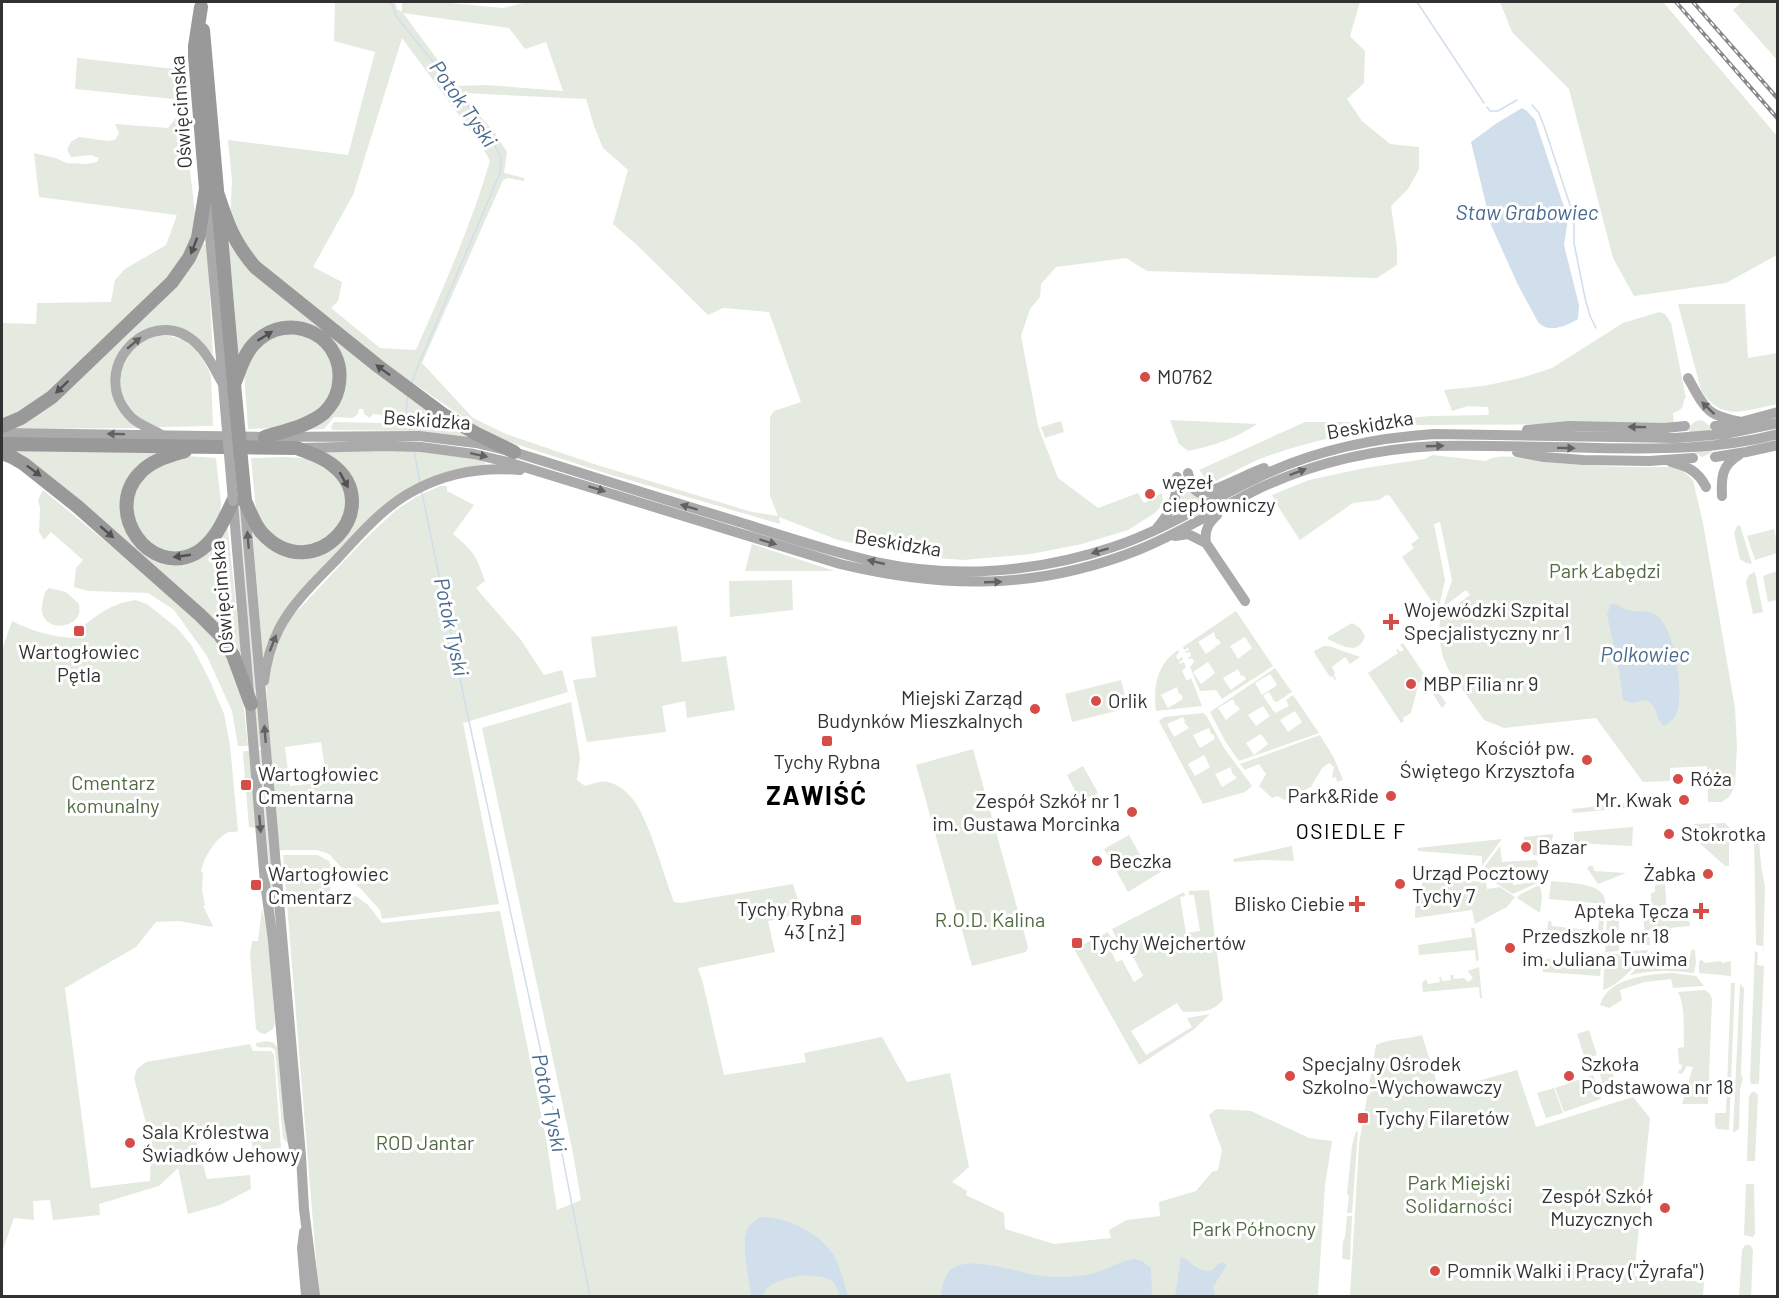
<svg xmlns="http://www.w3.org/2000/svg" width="1779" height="1298" font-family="Barlow,sans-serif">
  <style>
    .green { fill: #e4eadf; fill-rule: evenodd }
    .water { fill: #d1deeb }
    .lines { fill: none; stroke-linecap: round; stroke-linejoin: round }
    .stream { stroke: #d1deeb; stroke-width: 1.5 }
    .primary { stroke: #aaa; stroke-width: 10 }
    .highway { stroke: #999; stroke-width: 14 }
    .rail-casing { stroke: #878787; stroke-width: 4 }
    .rail { stroke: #fff; stroke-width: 1.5; stroke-dasharray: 4.5; stroke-linecap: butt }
    .primary-bridge { stroke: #aaa; stroke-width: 10 }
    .highway-bridge { stroke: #999; stroke-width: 14 }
    .oneway { fill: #515151 }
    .oneway2 { fill: #626262 }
    .poi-dot { fill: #d64d48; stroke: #fff; stroke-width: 2 }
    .labels { text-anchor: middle; stroke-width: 6; stroke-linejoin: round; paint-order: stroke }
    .street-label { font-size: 20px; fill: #323232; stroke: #fff }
    .poi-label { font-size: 20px; fill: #323232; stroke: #fff; text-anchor: start }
    .park-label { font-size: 20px; fill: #516b43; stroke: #fff }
    .water-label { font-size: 21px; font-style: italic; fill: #476a8e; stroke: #fff }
    .neighbourhood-label { font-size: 21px; letter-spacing: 1.5px; fill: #000; stroke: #fff }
    .district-label { font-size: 26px; font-weight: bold; letter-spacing: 1.5px; fill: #000; stroke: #fff }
  </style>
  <rect width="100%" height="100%" fill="#fff"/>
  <path class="green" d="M335,2H395L397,9L402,12V2H439L503,8L527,2H1360L1350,36L1365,51L1364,83L1347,99L1362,121L1390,144L1419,147V169L1408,189L1391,206L1397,248V265L1377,278L1147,271L1126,258L1056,267L1041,284L1040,297L1030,309L1021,336L1038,426L1058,478L1098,508L1138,493L1144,503L1162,493L1163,504L1155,513L1128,530L1082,544L1031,554L963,560L914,556L838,540L779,517L780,524L605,473L503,440L485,432L385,364L257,265L230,221L232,181L228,140L348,155L375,52L334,41ZM403,13L509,28L525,49L546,42L563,91L486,85L457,86ZM402,38L483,148L490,161C471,226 443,288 416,350L380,348L331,308L338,301L342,282L313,267L353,195ZM465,93L586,99L594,126L603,148L628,170L613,224L637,245L708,315L723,308L769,312L801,402L774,411L770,417V496L778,516L752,512L597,465L506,434L473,418L422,363L503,180L508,178L524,181V178L504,173L507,152L495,133L465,99Z
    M1500,2H1663L1777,136V255L1726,283L1634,296L1613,258L1569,89L1512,32Z
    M1742,2H1777V60L1733,10Z
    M77,58L175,69L183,100L75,89Z
    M175,119H184L196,222C190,245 183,260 169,279L70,373L34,404L2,421V323L36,324L37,303L111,302L115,280L125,269L166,245L177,215L39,197L34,153L55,158L67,163L86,164L97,162L99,158L91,155L71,157L67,149L71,142L79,137L108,141L115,140L119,133L115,124L168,128Z
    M223,219L231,238L426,405L429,417L442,427H456L475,439L414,431L332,430L331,426L334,422L382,423V415L373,414L370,418L364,414L363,409H359L358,414L353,418L334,417L324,429L302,430L333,409L340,355L293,324L243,353L238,354L233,289Z
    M199,244H207L213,354L202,344L148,331L133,336L120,352L111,370L110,387L120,410L139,428L11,429L36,415Z
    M1678,304H1745L1748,358L1777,353V404C1746,410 1721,423 1701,390Z
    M1659,312L1665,314L1671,323L1686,398L1684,399C1684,408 1681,410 1673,413L1674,424L1405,425C1356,432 1306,441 1260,459C1243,466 1226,476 1210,484L1199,470L1305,422H1363L1430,416L1489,415L1488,407L1468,406L1452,411L1444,390L1483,386L1521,378L1552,368L1623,323Z
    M297,331L314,337L336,367L333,395L310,418L275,428L248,429L244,372L249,355L276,333Z
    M160,334L179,336L195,346L211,375L213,426L157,427L143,421L129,409L120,393L119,371L134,345Z
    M1170,420L1257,424C1236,438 1213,446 1188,451L1179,444Z
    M1702,420L1710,426L1714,446L1711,453L1702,457L1693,452C1688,440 1684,421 1702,420Z
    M1061,421L1064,432L1045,438L1041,427Z
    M6,447L162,453L130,479L129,533L181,561L227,522L241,652L238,653Z
    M392,450L453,454L485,461L486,466L402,493L292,604L263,658L252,525L262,538L318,553L355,501L318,452Z
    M1432,455L1486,461C1498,453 1519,458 1532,460C1578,467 1626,467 1673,467L1683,471L1693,480L1703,523L1735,708L1737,746L1735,785L1730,796L1722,802H1708L1707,766L1670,768V781L1643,782L1596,718L1504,728L1484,720L1448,669L1442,654L1439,634L1440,617L1470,595L1466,590L1443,607L1452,580L1440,522L1434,524L1445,580L1439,607L1436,608L1402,557L1414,548L1411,544L1419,538L1390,496L1386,495L1379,500L1353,503L1300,540L1279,508L1272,495L1309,480L1365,468L1425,459Z
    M185,456L216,458L221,504L220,516L204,542L180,555L152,547L130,521L132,490L144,472Z
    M285,457L314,459L337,473L349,506L334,538L307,550L277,542L257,521L251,458Z
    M1186,478L1211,496L1171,518L1179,480Z
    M440,486H447V491L474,505L453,534C474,552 476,555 485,581L476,588L521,640L544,675L562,670L568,692L463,723L499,904L382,919L380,910L329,854L317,850H278L266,682L270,662L287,622L362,542L396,510L418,496ZM321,742L327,782L290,786L285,747Z
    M43,490L183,605L225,648L242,691L248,746H238L232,711L207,656L174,610L148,593L88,591L74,587L76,568L83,560L51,532L44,540L39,532L40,508L38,500Z
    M237,501H240L262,746L258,747Z
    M1740,525L1752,564L1746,563L1740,559L1734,533L1737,526Z
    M1774,529L1777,544V553L1755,560L1747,536Z
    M752,544L834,571H745Z
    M1777,571V600L1768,602L1763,576Z
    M1755,572L1763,612L1753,614L1746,582L1749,575Z
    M792,580L793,610L730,617L729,581Z
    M49,588L66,592L79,604C79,606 80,612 79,614C74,629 44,631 42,611C41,605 44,598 45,592Z
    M135,600L147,604L177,628L192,646L210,681L224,714L230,745L238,831C237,832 230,832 229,832C215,838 204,858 201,871L203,873L202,890L205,905L203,906L213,926L212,927L179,921L156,922L136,947L65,988L91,1188L150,1181L152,1122L146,1123L134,1078L137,1069L146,1062L250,1044L253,1051H271L274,1055L281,1148L253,1150L251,1137L196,1141L207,1179L250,1175L251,1189L220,1205L188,1214L178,1168L159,1186L99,1204L100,1215L53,1220L50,1200L33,1201L34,1220L14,1218L2,1252V650L12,621C31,631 50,636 72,638C89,619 109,604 135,600Z
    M1236,611L1273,666L1222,699L1216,690L1200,691L1190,667L1194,662L1192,658L1188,659V658L1191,656L1190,652L1186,653L1185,652L1189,650L1188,648L1184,650L1183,647ZM1214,632L1216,639H1218L1221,643L1206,654L1198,642ZM1245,637L1252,648L1238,659L1230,646ZM1208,662L1215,673L1201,684L1193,672ZM1238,669L1241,676L1243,675L1246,679L1231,690L1223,678Z
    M1352,623L1360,628L1365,636C1359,656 1341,646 1328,639V637Z
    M677,626L682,662L726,656L735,710L687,718L685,701L662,706L666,732L587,742L573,680L596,677L591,637Z
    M1403,643L1426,677V678L1435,687L1446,703L1442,708L1424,680H1422L1419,682L1411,713L1403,718L1404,721L1401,723L1368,673L1398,653L1396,650L1398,649L1400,652L1404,650L1400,645Z
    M1324,646H1329L1360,657L1350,664L1345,657L1332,667L1335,673L1334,675L1336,679L1335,680L1332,676L1330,677L1315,654L1314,651Z
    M1178,650L1179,652L1176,656L1178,660L1182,657L1183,660L1179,662V664L1184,662L1186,667L1182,671L1187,681L1191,678L1202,706L1156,711C1153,687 1157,664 1178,650ZM1177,687L1179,694H1181L1183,699L1168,708L1161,695Z
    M1275,668L1292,692L1277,702L1274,701L1269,692L1263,696L1275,713L1289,706L1286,700L1293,695L1319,733L1239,761L1225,741L1210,712ZM1270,674L1277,685L1262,695L1255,683ZM1233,699L1236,706L1237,705L1240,709L1226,720L1218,708ZM1263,706L1270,716L1256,726L1248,715ZM1295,711L1302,722L1288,732L1280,720ZM1261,734L1268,744L1254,755L1246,743Z
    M1121,680L1128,708L1072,722L1065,694Z
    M571,702L580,758L577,780L585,786C592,784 601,780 608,782C619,784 631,795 637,805C652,831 663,872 674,902L680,903L793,884L802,913L768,921L775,952L698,968L703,983L724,1075L806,1062L804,1053L882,1037L907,1082L950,1073L969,1167L952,1182L967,1191L966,1195L1004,1213L1005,1229L1054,1244L1111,1238L1109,1230L1127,1220L1160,1216L1159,1202L1196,1191L1212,1172L1218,1170L1222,1150L1209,1115L1216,1109L1251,1111L1309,1138L1332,1141L1325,1185L1318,1296H319L283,855H318L329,861L331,867L330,899L356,896L368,905L382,923L500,911L547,1144L557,1210L581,1200L572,1148L482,728Z
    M1203,713L1206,715L1224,748L1252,786L1245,792L1203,804L1159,721L1164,717ZM1183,717L1185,721L1184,722L1189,728L1174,737L1167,724ZM1209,728L1211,734H1213L1215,739L1200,748L1193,735ZM1204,755L1210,767L1195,776L1188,764ZM1231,767L1232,773L1237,778L1222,787L1215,774Z
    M1320,735L1334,758L1343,780L1337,782L1336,777L1332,778L1334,767L1329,763L1322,768L1311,787L1284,800L1278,796L1272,798L1259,786L1266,774L1259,764L1245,770L1240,764Z
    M973,749L1028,947L1026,952L972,966L916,765Z
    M259,750H262L274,893L283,1030Z
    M244,751H249L256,828L249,827L243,754Z
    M1083,766L1098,793L1081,802L1067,775Z
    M1631,798L1639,807L1573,813L1572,809L1627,803Z
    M1725,823L1729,827V866H1725L1695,839L1694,824Z
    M1633,827L1632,846L1574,843V832Z
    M1553,834L1552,841H1537V850H1541V854L1539,856L1533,855L1531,840H1524V837Z
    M1129,835L1149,871L1143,858L1154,853L1164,870L1128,892L1104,849Z
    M1502,839L1482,866V856L1418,851L1417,848Z
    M1754,840H1759L1761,865L1765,887L1763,960V946L1756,945Z
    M1292,846L1294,861L1263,860L1234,862L1233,859Z
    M1500,846L1502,862L1536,860L1538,862L1537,874H1533L1531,868L1512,870L1513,885L1533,882V877L1537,876V883L1513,894L1494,882L1500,879V870L1483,869Z
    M1589,866H1593L1594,871L1626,873L1598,884L1587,868Z
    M1430,874V883L1437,882L1438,879L1486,882L1487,889L1500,887L1515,897L1507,907L1475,924L1472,910L1415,918C1415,905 1419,882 1430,874Z
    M1551,881C1567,883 1608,882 1605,904L1549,899Z
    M1665,884L1667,913H1669L1670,917L1672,920H1689L1690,926L1649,930L1650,945H1646L1643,915L1651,913V893L1655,892V885Z
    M1539,885C1544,894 1541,903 1540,913L1517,898L1519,895Z
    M1209,890L1223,1000C1210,1014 1202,1011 1183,1012L1177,1003L1131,1031L1146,1055L1192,1027L1187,1018L1210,1014L1193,1030L1139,1065L1074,949L1108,932L1113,942L1108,944L1116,962L1122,960L1134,982L1143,976L1123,937L1117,940L1112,929L1184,892L1185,896L1180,897L1186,933L1200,931L1194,895H1189V891Z
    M262,908C271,946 272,985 275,1023L273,1029L265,1034L260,1033L256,1029L250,955L252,941H258Z
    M1607,917H1619V951L1605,952Z
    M1599,919H1604L1602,940L1547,934L1548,921H1551L1552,926L1598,931Z
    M1471,927L1475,929L1479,960L1476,961L1475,950L1419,955L1418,945L1472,937Z
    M1649,950C1636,963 1622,984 1603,990L1605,954L1627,953L1630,951Z
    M1691,950H1695L1696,963L1694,973C1671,970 1652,970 1630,975L1652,951L1654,965C1663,970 1677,967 1687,966V963L1690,958Z
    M1755,951L1758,953L1757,965L1764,966L1759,1082L1758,1084H1751L1750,1079Z
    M1595,957L1602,958L1600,976L1543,972L1544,960L1552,958V963L1592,966Z
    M1702,960L1705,963L1721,961L1722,963L1731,961V976L1699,973V961Z
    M1479,967L1482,998H1480L1479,987L1423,992L1422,983L1426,979L1428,984L1440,982L1439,977H1441L1442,981L1451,980L1450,975H1453L1454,979L1464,978L1468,982L1473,978L1468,971Z
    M1673,973L1696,976L1704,986L1673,988L1671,979L1645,982L1620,990L1622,1000L1609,1008L1600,1005C1608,977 1650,974 1673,973Z
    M1731,983H1735L1729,1130L1717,1129L1715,1126V1113H1726Z
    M1740,984L1744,988L1741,1075L1743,1078L1740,1090L1739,1129L1733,1133Z
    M1705,990L1710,994L1712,999L1708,1104H1682L1693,1067L1687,1066L1682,1074L1678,1073L1679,1070H1681L1682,1065L1679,1064L1678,1048L1684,1047C1683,1029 1686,1008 1678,992Z
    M1589,1030L1597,1055L1585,1059L1577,1034Z
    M1422,1035L1437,1083L1442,1091L1517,1070L1536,1127L1633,1097L1650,1118L1634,1276L1704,1282L1703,1296H1350L1359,1144L1376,1045C1390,1038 1406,1040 1422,1035Z
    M267,1041L274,1043L278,1048L289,1145L283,1138L275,1050C269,1044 262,1050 256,1046V1043Z
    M1610,1065L1616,1084L1604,1088L1598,1068Z
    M1593,1075L1601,1099L1564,1112L1555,1088Z
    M1554,1088L1563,1113L1546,1118L1537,1093Z
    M1752,1092H1755L1758,1095L1755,1161H1747L1749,1096Z
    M1356,1131L1358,1132L1352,1213H1347L1349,1196L1347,1193L1352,1145Z
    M1746,1184H1754L1755,1234L1753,1237L1744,1235Z
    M1347,1216H1352L1350,1260L1342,1259L1343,1241L1345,1238Z
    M1745,1245H1750L1753,1250L1751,1296H1739L1742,1250Z"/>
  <path class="water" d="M1522,108L1527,111L1535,120L1568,219L1564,245L1579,305L1578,319C1567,326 1548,334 1538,322L1518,285L1491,225L1471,142L1497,123Z
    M1611,604C1619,604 1626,611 1633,611C1640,611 1649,611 1656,615C1675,627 1686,699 1675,717C1672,721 1668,723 1664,726C1655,720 1658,705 1647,701C1642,698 1638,703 1632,703C1630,703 1625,700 1623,700L1619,671L1607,614Z
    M761,1217C788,1217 820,1233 834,1256C841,1268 844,1284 848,1296H840L834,1282C816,1270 771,1275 762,1296H751C749,1280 741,1245 747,1230C750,1224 756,1220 761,1217Z
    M1181,1257C1193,1261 1195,1272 1211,1271L1221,1262L1227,1265L1213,1287L1215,1296H1175Z
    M1134,1259L1142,1261L1151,1268L1152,1296H941C942,1285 945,1270 957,1266C976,1258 1015,1271 1035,1275C1053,1278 1077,1278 1095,1273C1108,1269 1120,1261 1134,1259Z"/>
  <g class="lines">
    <path class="stream" d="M391,2L396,16L481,122L497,150L501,159L500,173L418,366L412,382
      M1417,2L1484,103
      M1532,105L1539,113L1544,126L1574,217V243L1585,298L1590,316L1596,328
      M1487,107L1490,111H1498L1517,100
      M408,395L406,410L410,432
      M414,451L420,482
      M422,493L467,712L551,1098L590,1296"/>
    <path class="primary" d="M207,202L223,381
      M1688,378C1705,408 1705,415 1741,422
      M1715,426L1741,422L1778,412
      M1527,430L1569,426L1665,428L1685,426
      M2,433L265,437L419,436L476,443L514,452C588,475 662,499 736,521C783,536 831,552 880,563C956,579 1039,572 1113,547C1164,530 1209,501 1257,478C1312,451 1372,438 1434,434L1675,438L1725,434L1778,423
      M160,434C151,429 140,425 132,418C83,370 153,299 198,345C209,355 215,371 223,384
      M300,448L385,446L421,447L474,454L511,463L840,564C944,589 1037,590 1138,550C1181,533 1219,508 1260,488C1316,462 1374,449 1436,446C1489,445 1542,447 1596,448C1657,449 1717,450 1778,434
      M1517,452L1544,457L1583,460L1649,461L1693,458
      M1715,457L1746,452L1778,445
      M1671,462C1687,466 1698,471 1706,487
      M1188,473C1190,481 1192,490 1200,493C1208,495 1251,472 1264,468
      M1722,496C1721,477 1722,465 1739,455
      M233,502L265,883L273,941L289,1119L295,1155
      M245,507L301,1156L304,1209L315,1296
      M1157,528C1172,510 1177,500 1177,477
      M1175,536L1188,534L1206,543L1245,601
      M1206,543C1204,531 1208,523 1217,515
      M264,681C266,663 271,645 279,629C293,602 317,580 338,558C362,532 385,505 417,489C449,472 484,467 520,470
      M304,1232L302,1248L306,1296"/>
    <path class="highway" d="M203,30L234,384
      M216,189C227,222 232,240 255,267L378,366L444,415L477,434L514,452
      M235,382C240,369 244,355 253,345C288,306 350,337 338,389C336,398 330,407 324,413C308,426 284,431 265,437
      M2,426L21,418L52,397L172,282L189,258L198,238L206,189L195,57V46L201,7
      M2,444L297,448C308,453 321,456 331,464C389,506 314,590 262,533C254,524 250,511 245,501
      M185,451C169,456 152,460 140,473C103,511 149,578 196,553C215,542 224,520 233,501
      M2,453L12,457L24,464L78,507L200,615L220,635L233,655L251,704"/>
    <g class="rail-casing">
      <path id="rail" d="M1676,2L1778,119
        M1693,2L1778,99"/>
    </g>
    <use href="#rail" class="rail"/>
    <path class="primary-bridge" d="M223,384L233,501"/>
    <path class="highway-bridge" d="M234,384L245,501"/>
  </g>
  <defs><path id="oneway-solid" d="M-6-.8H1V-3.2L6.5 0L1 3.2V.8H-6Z" transform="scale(1.5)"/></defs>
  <g class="oneway">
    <use href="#oneway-solid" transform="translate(194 246) rotate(111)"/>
    <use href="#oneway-solid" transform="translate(265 336) rotate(-32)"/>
    <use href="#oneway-solid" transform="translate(383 370) rotate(-143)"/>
    <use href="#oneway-solid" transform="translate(62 387) rotate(136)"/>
    <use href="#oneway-solid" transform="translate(34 471) rotate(37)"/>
    <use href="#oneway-solid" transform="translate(344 480) rotate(61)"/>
    <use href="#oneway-solid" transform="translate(107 532) rotate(41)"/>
    <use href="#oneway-solid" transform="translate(182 556) rotate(172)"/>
  </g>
  <g class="oneway2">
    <use href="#oneway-solid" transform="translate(134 343) rotate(-40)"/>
    <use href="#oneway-solid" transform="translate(1708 408) rotate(-136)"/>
    <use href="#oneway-solid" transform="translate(1637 427) rotate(-179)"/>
    <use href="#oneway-solid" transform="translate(116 434) rotate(-179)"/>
    <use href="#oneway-solid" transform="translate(1435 446) rotate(-2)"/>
    <use href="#oneway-solid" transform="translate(1566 448) rotate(1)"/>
    <use href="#oneway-solid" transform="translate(479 455) rotate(12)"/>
    <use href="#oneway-solid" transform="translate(1298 472) rotate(-21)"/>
    <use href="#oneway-solid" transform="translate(597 489) rotate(17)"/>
    <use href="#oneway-solid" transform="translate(689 507) rotate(-163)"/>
    <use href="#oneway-solid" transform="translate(248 540) rotate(-95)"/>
    <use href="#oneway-solid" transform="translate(768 542) rotate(17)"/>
    <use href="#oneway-solid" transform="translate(1100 551) rotate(163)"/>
    <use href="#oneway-solid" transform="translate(876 562) rotate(-167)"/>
    <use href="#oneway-solid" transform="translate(993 582) rotate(-2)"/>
    <use href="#oneway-solid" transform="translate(273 643) rotate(-69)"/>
    <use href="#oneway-solid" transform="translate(265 734) rotate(-95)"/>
    <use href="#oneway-solid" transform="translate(260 824) rotate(85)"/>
  </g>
  <g class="poi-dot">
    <circle cx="1145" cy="377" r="6"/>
    <circle cx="1150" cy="494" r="6"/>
    <path d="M1388 613h6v6h6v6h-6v6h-6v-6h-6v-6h6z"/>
    <rect x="73" y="625" width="12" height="12" rx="3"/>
    <circle cx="1411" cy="684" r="6"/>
    <circle cx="1096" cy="701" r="6"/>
    <circle cx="1035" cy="709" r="6"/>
    <rect x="821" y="735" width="12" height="12" rx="3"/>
    <circle cx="1587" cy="760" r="6"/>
    <circle cx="1678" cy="779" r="6"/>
    <rect x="240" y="779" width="12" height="12" rx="3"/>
    <circle cx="1391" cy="796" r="6"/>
    <circle cx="1684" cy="800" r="6"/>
    <circle cx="1132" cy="812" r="6"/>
    <circle cx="1669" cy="834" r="6"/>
    <circle cx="1526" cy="847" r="6"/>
    <circle cx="1097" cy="861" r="6"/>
    <circle cx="1708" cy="874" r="6"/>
    <circle cx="1400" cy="884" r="6"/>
    <rect x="250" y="879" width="12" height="12" rx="3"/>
    <path d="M1354 895h6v6h6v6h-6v6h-6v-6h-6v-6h6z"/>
    <path d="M1698 902h6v6h6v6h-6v6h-6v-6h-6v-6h6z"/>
    <rect x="850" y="914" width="12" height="12" rx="3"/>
    <rect x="1071" y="937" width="12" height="12" rx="3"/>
    <circle cx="1510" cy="948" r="6"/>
    <circle cx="1290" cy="1076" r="6"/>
    <circle cx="1569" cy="1076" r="6"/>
    <rect x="1357" y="1112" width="12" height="12" rx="3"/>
    <circle cx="130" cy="1143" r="6"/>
    <circle cx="1665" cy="1208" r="6"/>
    <circle cx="1435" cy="1271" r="6"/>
  </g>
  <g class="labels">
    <g class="street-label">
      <text transform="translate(181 112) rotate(-94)" y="7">Oświęcimska</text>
      <text transform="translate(427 420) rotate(4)" y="7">Beskidzka</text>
      <text transform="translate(1370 425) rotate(-10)" y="7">Beskidzka</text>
      <text transform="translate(898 543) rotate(9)" y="7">Beskidzka</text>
      <text transform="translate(222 597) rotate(-95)" y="7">Oświęcimska</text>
    </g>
    <g class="poi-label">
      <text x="1157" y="384">M0762</text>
      <text x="1162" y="489">węzeł<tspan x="1162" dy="23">ciepłowniczy</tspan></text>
      <text x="1404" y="617">Wojewódzki Szpital<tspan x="1404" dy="23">Specjalistyczny nr 1</tspan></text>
      <text x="79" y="659" text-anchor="middle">Wartogłowiec<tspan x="79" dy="23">Pętla</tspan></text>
      <text x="1423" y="691">MBP Filia nr 9</text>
      <text x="1023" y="705" text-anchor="end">Miejski Zarząd<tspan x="1023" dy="23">Budynków Mieszkalnych</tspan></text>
      <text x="1108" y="708">Orlik</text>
      <text x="1575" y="755" text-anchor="end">Kościół pw.<tspan x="1575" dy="23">Świętego Krzysztofa</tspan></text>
      <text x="827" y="769" text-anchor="middle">Tychy Rybna</text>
      <text x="258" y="781">Wartogłowiec<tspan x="258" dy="23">Cmentarna</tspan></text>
      <text x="1690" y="786">Róża</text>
      <text x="1379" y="803" text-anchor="end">Park&amp;Ride</text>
      <text x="1672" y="807" text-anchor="end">Mr. Kwak</text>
      <text x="1120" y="808" text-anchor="end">Zespół Szkół nr 1<tspan x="1120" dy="23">im. Gustawa Morcinka</tspan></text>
      <text x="1681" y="841">Stokrotka</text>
      <text x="1538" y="854">Bazar</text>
      <text x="1109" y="868">Beczka</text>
      <text x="1412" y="880">Urząd Pocztowy<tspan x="1412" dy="23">Tychy 7</tspan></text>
      <text x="268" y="881">Wartogłowiec<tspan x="268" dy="23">Cmentarz</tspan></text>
      <text x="1696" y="881" text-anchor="end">Żabka</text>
      <text x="1345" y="911" text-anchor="end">Blisko Ciebie</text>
      <text x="844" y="916" text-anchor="end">Tychy Rybna<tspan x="844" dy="23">43 [nż]</tspan></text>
      <text x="1689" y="918" text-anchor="end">Apteka Tęcza</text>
      <text x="1522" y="943">Przedszkole nr 18<tspan x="1522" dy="23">im. Juliana Tuwima</tspan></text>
      <text x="1089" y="950">Tychy Wejchertów</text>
      <text x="1302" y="1071">Specjalny Ośrodek<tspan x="1302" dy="23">Szkolno-Wychowawczy</tspan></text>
      <text x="1581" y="1071">Szkoła<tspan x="1581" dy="23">Podstawowa nr 18</tspan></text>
      <text x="1375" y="1125">Tychy Filaretów</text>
      <text x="142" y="1139">Sala Królestwa<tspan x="142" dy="23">Świadków Jehowy</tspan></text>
      <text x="1653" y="1203" text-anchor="end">Zespół Szkół<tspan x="1653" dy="23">Muzycznych</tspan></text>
      <text x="1447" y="1278">Pomnik Walki i Pracy ("Żyrafa")</text>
    </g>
    <g class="park-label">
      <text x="1605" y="578">Park Łabędzi</text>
      <text x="113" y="790">Cmentarz<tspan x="113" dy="23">komunalny</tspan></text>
      <text x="990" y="927">R.O.D. Kalina</text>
      <text x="425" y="1150">ROD Jantar</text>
      <text x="1459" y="1190">Park Miejski<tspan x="1459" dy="23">Solidarności</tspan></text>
      <text x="1254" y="1236">Park Północny</text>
    </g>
    <g class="water-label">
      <text transform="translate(463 104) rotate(55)" y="7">Potok Tyski</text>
      <text x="1527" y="220">Staw Grabowiec</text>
      <text transform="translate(451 627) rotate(78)" y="7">Potok Tyski</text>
      <text x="1645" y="662">Polkowiec</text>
      <text transform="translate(549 1103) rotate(78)" y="7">Potok Tyski</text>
    </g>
    <g class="neighbourhood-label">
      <text x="1351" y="839">OSIEDLE F</text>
    </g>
    <g class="district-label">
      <text x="817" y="805">ZAWIŚĆ</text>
    </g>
  </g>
  <rect width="1779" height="1298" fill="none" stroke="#323232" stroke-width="6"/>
</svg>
